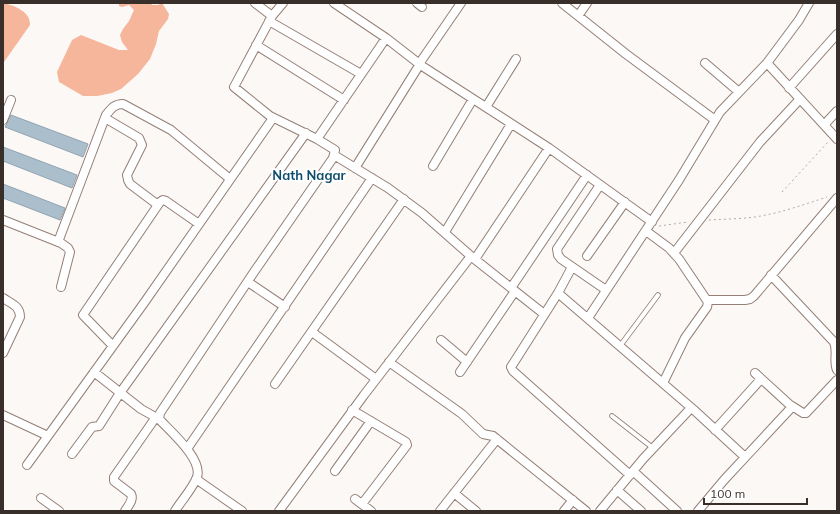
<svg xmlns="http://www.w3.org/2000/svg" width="840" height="514" font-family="Mulish,sans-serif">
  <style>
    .water { fill: #f5b69b }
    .building { fill: #abbecc; stroke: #91a4b1 }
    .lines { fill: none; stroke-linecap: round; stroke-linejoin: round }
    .service-casing { stroke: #947f76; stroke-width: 5.5 }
    .minor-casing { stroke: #947f76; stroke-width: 10 }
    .path { stroke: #b0aaa7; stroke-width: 1; stroke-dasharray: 2 3; stroke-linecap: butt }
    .service { stroke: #fff; stroke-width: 4 }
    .minor { stroke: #fff; stroke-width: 8 }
    .labels { text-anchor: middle; stroke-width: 4; stroke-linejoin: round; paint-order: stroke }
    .neighbourhood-label { font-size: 13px; font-weight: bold; fill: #0e4c6c; stroke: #fff }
  </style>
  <rect width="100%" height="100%" fill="#fcf8f6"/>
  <path class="water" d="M3,3C14,5 31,12 30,25L4,62H3Z
    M119,3H151L152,5H158L162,3L169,14L168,19L159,31L156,44L150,59L138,74L121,89L112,93L97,96H83L59,82L57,72L72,40L81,35L119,50H128L122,42L120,35L123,29L129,21L134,10L129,5L122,7L119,6Z"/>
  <path class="building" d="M11,115L88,144L83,157L5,127Z
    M3,147L77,175L72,188L3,161Z
    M3,184L65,208L60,220L3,198Z"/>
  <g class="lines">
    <g class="service-casing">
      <path id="service" d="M620,346L658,295
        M612,416L653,448"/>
    </g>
    <g class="minor-casing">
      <path id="minor" d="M255,3L272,16L283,3
        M334,3L386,38L422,66L549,148L652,222
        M417,3L422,7
        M562,3L626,54L715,120
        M578,16L587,3
        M269,21L361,74
        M256,45L344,100
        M705,63L739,92
        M767,63L837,139
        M419,64L461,3
        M789,88L837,34
        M486,107L516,59
        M105,118L139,138L142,145L127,175L128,180L130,184L158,205
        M3,120L11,100
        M824,125L837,111
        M317,139L386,38
        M334,155L388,188L422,213L472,257L544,314
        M433,166L473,99
        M355,168L420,64
        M600,185L557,249L558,255L561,259L606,290
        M3,220L61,243L68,248L70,252L61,287
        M646,231L669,248L679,259L708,302L707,307L685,338L663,383
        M445,232L511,124
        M58,242L106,115C111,109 114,104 123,104L171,130L230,179
        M674,253L760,142L800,99
        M587,256L625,202
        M475,259L549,148
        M572,267L558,293L511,367L513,371L630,475
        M771,275L834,342C838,351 833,361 837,370
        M248,282L285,307
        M511,288L587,175
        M558,293L694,410L745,457
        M3,298C12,304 20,306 20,317L3,353
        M707,300H745L750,299L754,296L837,198
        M588,318L679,180L720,112L767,63L799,20L809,3
        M312,332L376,379
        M441,340L467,362
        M113,346L83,315L160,202L163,200L166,201L199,224
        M389,362L462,414L483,434L493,436L586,511
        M94,372L141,409L159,419
        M460,372L515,291
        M275,384L404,199
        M792,406L803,413H806L837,380
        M352,410L406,442L407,445L362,504
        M3,415L48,436
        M715,430L761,379
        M187,449L372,178
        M72,454L92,427L99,426L120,393L306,133
        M27,465L144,303L273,118
        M335,471L371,421
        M633,471L677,511
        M196,479L242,511
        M617,490L641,511
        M454,493L476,511
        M41,498L59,511
        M355,499L371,511
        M125,511C128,506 134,500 131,494L114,481V477L156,417
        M175,511C181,501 193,488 197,477C203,459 170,431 159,419L160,413L254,272L333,158L335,150L317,139L270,116L234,87L272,16
        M279,511L364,395L471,256
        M440,511L497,439
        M564,511L573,500
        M600,511L643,459L691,408
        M698,511L724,480L791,408L790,405L755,373"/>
    </g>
    <path class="path" d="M782,192L829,141
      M709,220C724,219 740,219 755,217C780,213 803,205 827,197
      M659,226L688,222"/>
    <use href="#service" class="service"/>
    <use href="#minor" class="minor"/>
  </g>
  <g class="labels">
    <g class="neighbourhood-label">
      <text x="309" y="180">Nath Nagar</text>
    </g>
  </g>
  <rect width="840" height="514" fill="none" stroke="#382f2b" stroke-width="8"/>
  <path d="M704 498v6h103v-6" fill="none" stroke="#382f2b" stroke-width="2"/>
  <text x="710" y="498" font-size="12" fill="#382f2b" stroke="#ffffff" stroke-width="3" paint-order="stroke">100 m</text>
</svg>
